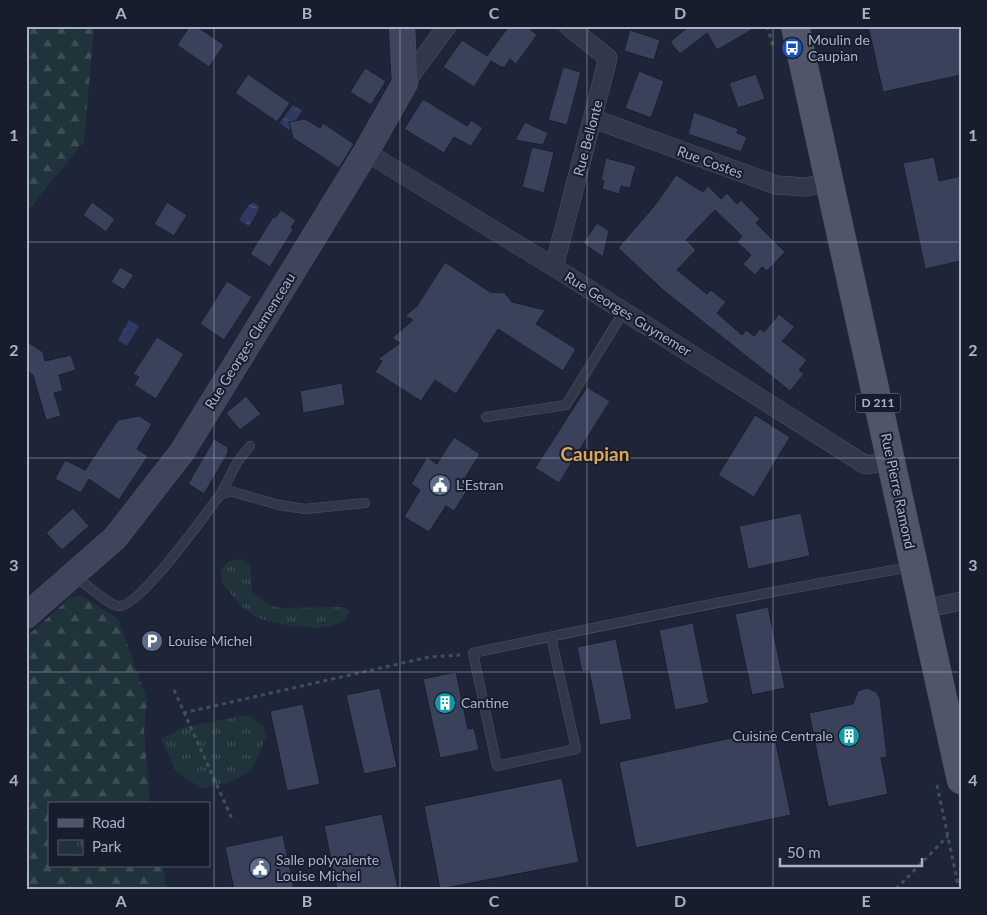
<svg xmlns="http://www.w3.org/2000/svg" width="987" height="915" font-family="Lato,sans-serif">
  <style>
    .forest { fill: url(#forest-firs) }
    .park { fill: url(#park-tufts) }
    .water { fill: url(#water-ripples) }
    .building { fill: #3a415a; stroke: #1a1f30 }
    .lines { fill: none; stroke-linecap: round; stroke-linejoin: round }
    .lane-casing { stroke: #4d5264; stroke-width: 10 }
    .street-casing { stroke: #4d5264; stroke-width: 19 }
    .secondary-casing { stroke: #4d5264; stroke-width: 26 }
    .primary-casing { stroke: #3c4153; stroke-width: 29 }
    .path { stroke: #3e5058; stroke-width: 3; stroke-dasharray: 4 4; stroke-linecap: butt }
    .lane { stroke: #323849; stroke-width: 9 }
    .street { stroke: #323849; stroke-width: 18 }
    .secondary { stroke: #40455d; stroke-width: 25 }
    .primary { stroke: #50566a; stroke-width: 28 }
    .grid { fill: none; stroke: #acb2c6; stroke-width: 1; stroke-opacity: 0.55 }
    .labels { text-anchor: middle; stroke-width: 4; stroke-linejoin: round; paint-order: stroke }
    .shield { fill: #181d2e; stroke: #808598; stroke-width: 1 }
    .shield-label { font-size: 12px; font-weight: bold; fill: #acb2c6 }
    .poi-label { font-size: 14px; fill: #acb2c6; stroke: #181d2e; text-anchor: start }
    .street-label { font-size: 14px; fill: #acb2c6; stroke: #181d2e }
    .district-label { font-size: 19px; font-weight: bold; fill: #dba753; stroke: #181d2e }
    .neatline { fill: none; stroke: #acb2c6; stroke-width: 2 }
    .grid-label { font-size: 16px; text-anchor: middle; font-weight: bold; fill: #acb2c6 }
  </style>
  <defs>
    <pattern id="forest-firs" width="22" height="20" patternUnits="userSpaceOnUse" patternTransform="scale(1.25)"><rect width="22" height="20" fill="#21333a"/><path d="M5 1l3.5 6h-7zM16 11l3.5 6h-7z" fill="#3f4e55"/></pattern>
    <pattern id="park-tufts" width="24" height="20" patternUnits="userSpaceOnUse" patternTransform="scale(1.25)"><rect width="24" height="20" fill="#21333a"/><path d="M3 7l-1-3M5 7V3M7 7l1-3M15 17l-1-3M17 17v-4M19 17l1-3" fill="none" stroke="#3f4e55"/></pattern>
    <pattern id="water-ripples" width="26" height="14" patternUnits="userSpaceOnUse" patternTransform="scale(1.25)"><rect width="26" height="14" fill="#2f3a60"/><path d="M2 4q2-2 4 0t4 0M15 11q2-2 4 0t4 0" fill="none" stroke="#4a5475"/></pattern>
  </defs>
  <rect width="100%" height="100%" fill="#1f2539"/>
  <path class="forest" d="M26,26H94L84,142L26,212Z
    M82,596L118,619L147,699L144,731L150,804H49V866H163L167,889H26V637L70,598Z"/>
  <path class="park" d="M243,559L250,567L252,592L272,606L282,608L342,607L350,610C347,618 343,622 334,625C318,632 265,624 251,614C240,606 231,593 222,583L221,569L229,561Z
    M248,715L263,725L266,738L251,771L228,783L201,788L176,771L161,739L185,727Z"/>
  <path class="water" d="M293,105L302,111L289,130L280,123Z
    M253,203L258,205L259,209L249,226L239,220L249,205Z
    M129,320L139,326L127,346L118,340Z"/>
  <path class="building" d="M190,26H196L224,45L209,67L177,45Z
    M509,26H526L537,35L516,64L510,59L505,67H501L491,61L474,87L443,67L462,40L487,56Z
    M689,26H758L717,50L707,33L680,54L670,42Z
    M868,26H961V75L883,92Z
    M630,30L660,40L654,60L624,51Z
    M563,67L581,72L567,125L548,120Z
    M365,68L386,81L371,105L350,92Z
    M639,71L664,81L651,118L625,108Z
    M248,74L290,103L277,122L235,93Z
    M756,74L765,99L738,108L729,83Z
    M423,99L467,126L471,120L483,128L471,146L454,137L444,153L404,129Z
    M694,112L738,129L737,133L747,137L741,152L688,134Z
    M305,119L320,128L323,123L354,144L339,168L293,138L289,122Z
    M525,122L548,133L543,145L515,140Z
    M532,147L554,152L544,193L522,187Z
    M934,157L939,181L961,176V261L925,269L903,163Z
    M606,158L636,166L630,188L621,186L619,194L602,189L604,181L601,180Z
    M676,175L703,192L708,186L721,199L727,193L737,204L741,200L760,219L756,223L785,252L767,271L762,267L755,275L743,264L751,255L737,242L742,236L715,210L686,240L696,250L677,270L707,294L711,290L726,302L717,313L742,335L746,330L754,336L760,329L764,332L779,314L795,327L782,341L807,360L799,370L804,374L790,391L662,289L618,248L656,204Z
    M92,202L115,219L106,232L83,215Z
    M167,202L187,215L174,236L154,224Z
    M281,210L296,220L291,228L293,230L270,267L250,254L273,217L275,218Z
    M597,223L609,231L603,257L583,243Z
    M445,262L490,292L505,293L512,302L545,310L536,324L576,349L563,371L498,329L456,394L435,380L421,401L375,372L382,361L378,359L400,343L392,338L413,320L405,316L417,306Z
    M120,267L134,275L124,290L111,282Z
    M227,281L252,297L224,340L200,324Z
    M157,337L184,354L156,399L134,385L139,377L133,374Z
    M26,341L43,352L45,361L71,355L76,370L59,375L63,391L54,393L61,416L46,420L33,375L26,370Z
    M342,383L345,405L303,413L300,391Z
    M587,387L610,401L559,483L535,468Z
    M246,396L261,414L240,430L226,413Z
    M755,415L790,437L754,497L718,475Z
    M139,416L152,424L137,449L148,456L119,500L89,479L81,493L55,479L65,460L85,470L118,420Z
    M454,437L480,454L463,481L470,486L454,511L446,506L429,532L404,517L420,490L411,484L427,457L437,464Z
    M214,439L228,447V453L204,494L188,484Z
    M73,508L89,526L62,550L46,533Z
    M801,513L810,556L748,569L739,526Z
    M768,607L785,688L752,695L735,614Z
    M693,623L709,703L675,710L659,630Z
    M616,639L632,719L600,725L589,671L582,672L577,647Z
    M456,672L468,729L474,728L479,750L440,758L423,679Z
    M380,688L397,767L364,774L346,695Z
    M867,688L876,692L880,698L887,757L881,758L888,794L828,807L809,713L853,704L858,691Z
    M303,704L320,784L287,791L270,711Z
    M773,729L791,815L636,848L619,762Z
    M562,778L579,862L440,889L424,806Z
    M382,814L398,889H337L324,826Z
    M283,835L294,889H234L225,847Z"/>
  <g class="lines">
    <g class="lane-casing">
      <path id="lane" d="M486,417L566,405L624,311
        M220,495L238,461L250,446
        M74,575C83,582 109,605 118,606C139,609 205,514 220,495L230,491L279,505L305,509L365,503
        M551,637L576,749L497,766L473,653C619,622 764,592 911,567"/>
    </g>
    <g class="street-casing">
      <path id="street" d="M405,83L447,26
        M594,119L776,185L807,187L830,181
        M366,152L554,267L864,464L867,465L891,460
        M554,267L608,58L568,26
        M924,609L961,601"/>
    </g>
    <g class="secondary-casing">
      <path id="secondary" d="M26,616L115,538L182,452L366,152L405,83L402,26"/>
    </g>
    <g class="primary-casing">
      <path id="primary" d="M795,26L961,780"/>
    </g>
    <path class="path" d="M767,26L774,49
      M174,690L233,821
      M183,713L429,657L460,655
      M937,785L959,889
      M896,889L948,836"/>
    <use href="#lane" class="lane"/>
    <use href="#street" class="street"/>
    <use href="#secondary" class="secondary"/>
    <use href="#primary" class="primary"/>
  </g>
  <path class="grid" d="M214,26V889M400,26V889M587,26V889M773,26V889M26,242H961M26,458H961M26,672H961"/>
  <defs>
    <g id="bus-disc" transform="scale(1.125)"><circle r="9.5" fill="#1a4fb4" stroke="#181d2e"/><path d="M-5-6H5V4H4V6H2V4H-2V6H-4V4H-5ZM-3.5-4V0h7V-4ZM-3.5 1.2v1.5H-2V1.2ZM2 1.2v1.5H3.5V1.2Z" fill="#fff"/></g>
    <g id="civic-disc" transform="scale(1.125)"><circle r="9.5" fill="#5c6f8a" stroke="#181d2e"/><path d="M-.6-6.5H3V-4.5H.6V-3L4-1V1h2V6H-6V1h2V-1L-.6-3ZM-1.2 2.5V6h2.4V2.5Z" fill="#fff"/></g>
    <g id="parking-disc" transform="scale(1.125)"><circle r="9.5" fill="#5c6f8a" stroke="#181d2e"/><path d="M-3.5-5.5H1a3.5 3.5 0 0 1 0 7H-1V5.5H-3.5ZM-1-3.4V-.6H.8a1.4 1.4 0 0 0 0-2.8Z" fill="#fff"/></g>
    <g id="building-disc" transform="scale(1.125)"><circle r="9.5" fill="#0f9aa8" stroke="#181d2e"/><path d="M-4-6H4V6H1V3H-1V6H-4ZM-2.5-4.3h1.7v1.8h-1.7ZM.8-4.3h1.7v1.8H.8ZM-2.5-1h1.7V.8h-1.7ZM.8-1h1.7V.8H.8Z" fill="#fff"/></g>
  </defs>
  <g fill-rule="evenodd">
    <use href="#bus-disc" x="792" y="48"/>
    <use href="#civic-disc" x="440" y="485"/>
    <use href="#parking-disc" x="152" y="641"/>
    <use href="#building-disc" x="445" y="703"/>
    <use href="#building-disc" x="849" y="736"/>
    <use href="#civic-disc" x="260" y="868"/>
  </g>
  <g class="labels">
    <rect class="shield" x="855.5" y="393.5" width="45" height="19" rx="4"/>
    <g class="shield-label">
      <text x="878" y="407">D 211</text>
    </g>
    <g class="poi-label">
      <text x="808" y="45">Moulin de<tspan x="808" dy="16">Caupian</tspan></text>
      <text x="456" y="490">L'Estran</text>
      <text x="168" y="646">Louise Michel</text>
      <text x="461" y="708">Cantine</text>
      <text x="833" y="741" text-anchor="end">Cuisine Centrale</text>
      <text x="276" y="865">Salle polyvalente<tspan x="276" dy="16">Louise Michel</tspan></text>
    </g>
    <g class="street-label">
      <text transform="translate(588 138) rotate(-75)" y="5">Rue Bellonte</text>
      <text transform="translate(710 162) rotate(20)" y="5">Rue Costes</text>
      <text transform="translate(628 314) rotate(32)" y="5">Rue Georges Guynemer</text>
      <text transform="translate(250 341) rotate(-58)" y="5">Rue Georges Clemenceau</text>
      <text transform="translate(898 491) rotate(78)" y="5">Rue Pierre Ramond</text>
    </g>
    <g class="district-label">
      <text x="595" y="461">Caupian</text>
    </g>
  </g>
  <rect width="987" height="915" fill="none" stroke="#181d2e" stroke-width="55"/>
  <rect x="48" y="802" width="162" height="65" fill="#181d2e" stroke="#53596b"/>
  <rect x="58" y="819" width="25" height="8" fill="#50566a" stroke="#53596b"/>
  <text x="92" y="828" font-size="15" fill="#acb2c6">Road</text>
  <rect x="58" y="840" width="25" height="15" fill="url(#park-tufts)" stroke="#53596b"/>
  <text x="92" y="852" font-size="15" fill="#acb2c6">Park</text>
  <path d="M780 858v8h142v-8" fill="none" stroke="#acb2c6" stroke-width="2.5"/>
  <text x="787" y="858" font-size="15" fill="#acb2c6" stroke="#181d2e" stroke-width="4" paint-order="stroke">50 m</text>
  <rect x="28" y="28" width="932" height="860" class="neatline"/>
  <g class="grid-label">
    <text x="121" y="19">A</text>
    <text x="307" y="19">B</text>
    <text x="494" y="19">C</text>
    <text x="680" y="19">D</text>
    <text x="866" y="19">E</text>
    <text x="14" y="141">1</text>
    <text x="973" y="141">1</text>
    <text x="14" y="356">2</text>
    <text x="973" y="356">2</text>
    <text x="14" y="571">3</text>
    <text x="973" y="571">3</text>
    <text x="14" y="786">4</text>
    <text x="973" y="786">4</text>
    <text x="121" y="907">A</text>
    <text x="307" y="907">B</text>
    <text x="494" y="907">C</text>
    <text x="680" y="907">D</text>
    <text x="866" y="907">E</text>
  </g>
</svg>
